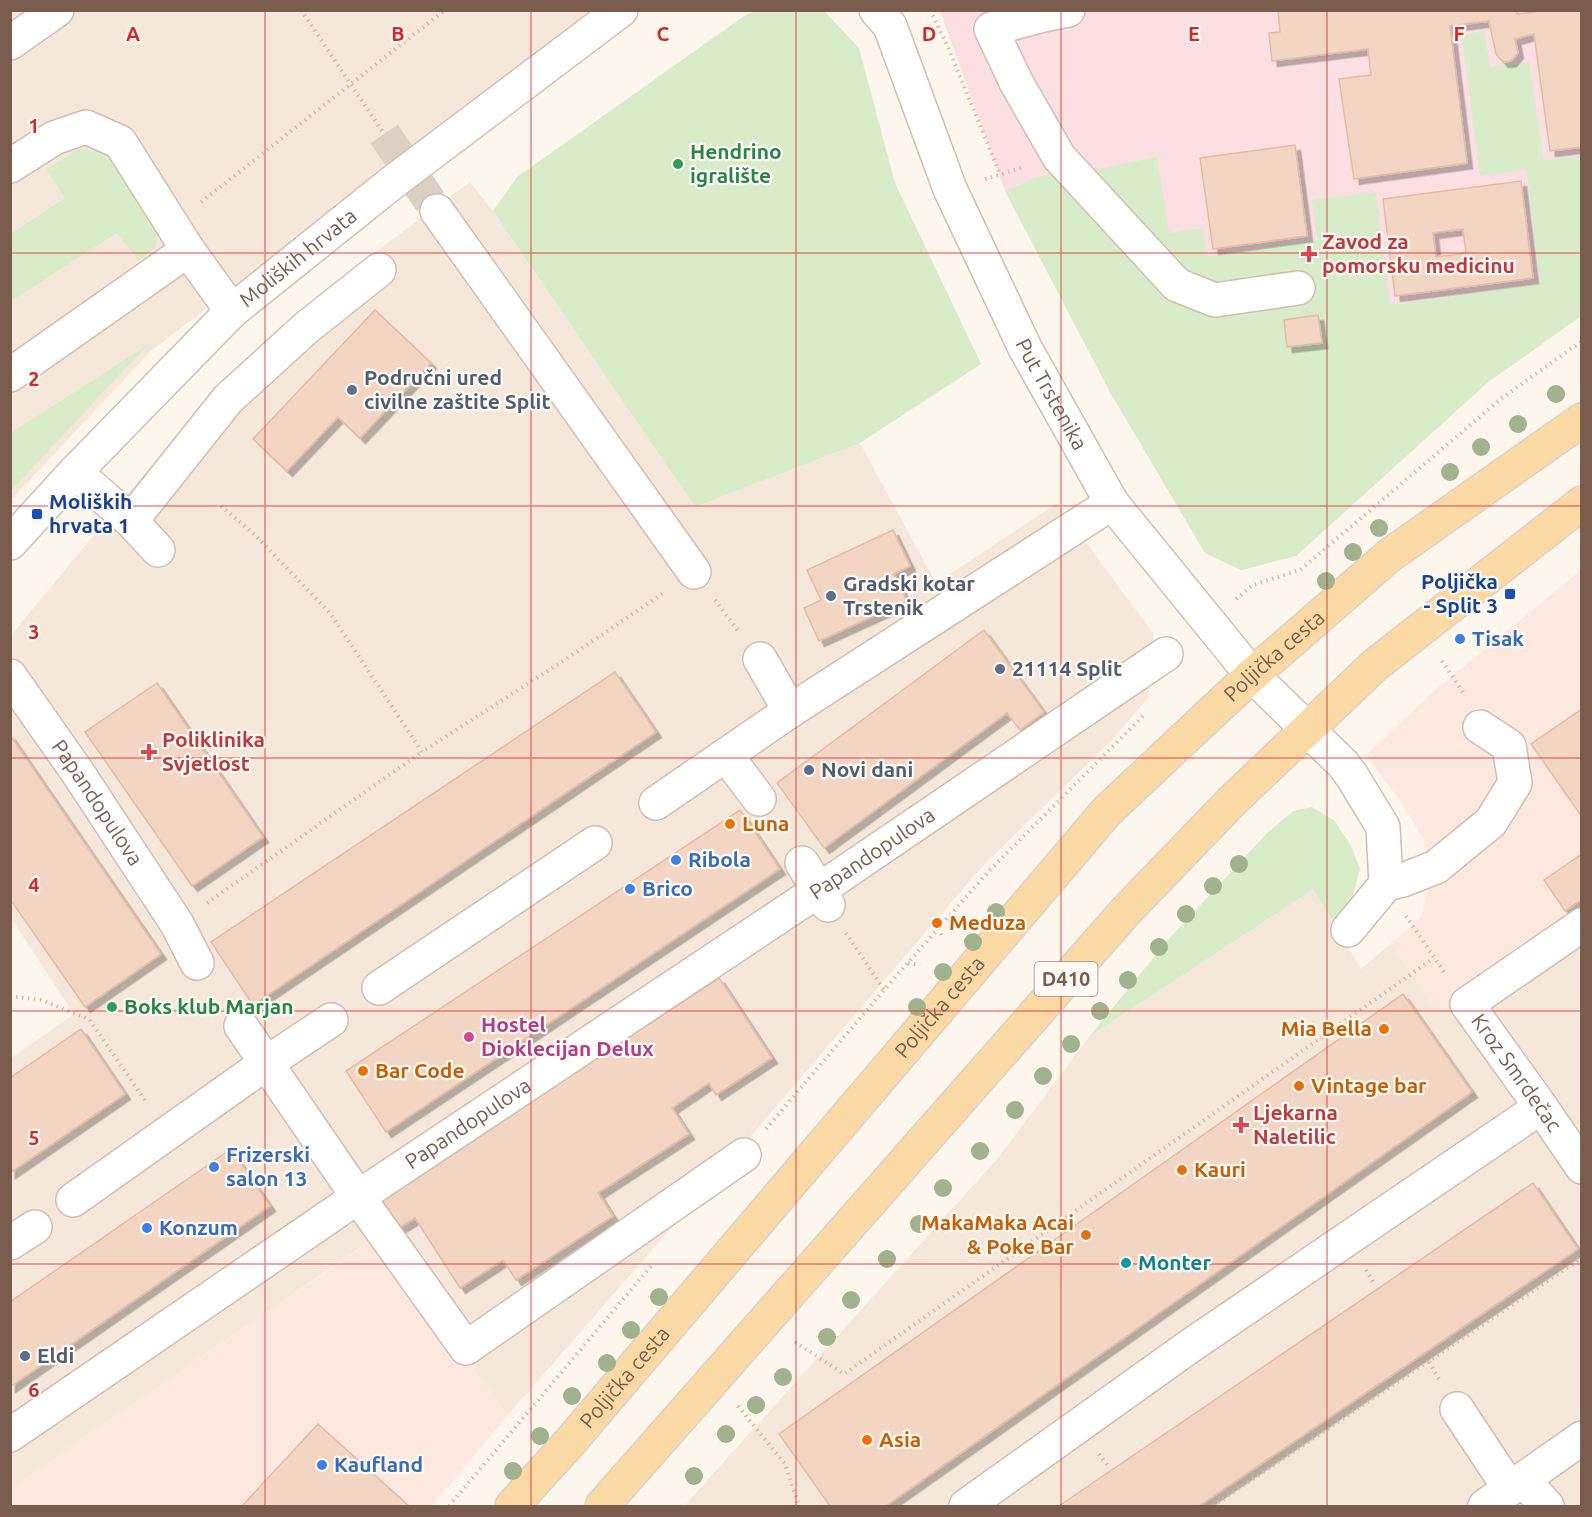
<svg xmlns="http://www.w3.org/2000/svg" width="1592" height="1517" font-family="Ubuntu,sans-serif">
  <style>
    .residential { fill: #f5e8da }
    .commercial { fill: #fde8e0 }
    .medical { fill: #fbdfe3 }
    .green { fill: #d8ecc9 }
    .building { fill: #f3d5c3; stroke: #e6bba3; stroke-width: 1.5; fill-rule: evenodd; filter: url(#shadow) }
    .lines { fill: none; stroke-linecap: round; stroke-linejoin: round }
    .minor-tunnel { stroke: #dcd0c4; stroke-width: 33; stroke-dasharray: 33 16; stroke-linecap: butt }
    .minor-casing { stroke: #d1beb0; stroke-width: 36 }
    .major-casing { stroke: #dad1cd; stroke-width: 36 }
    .path { stroke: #d9b8a5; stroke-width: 4; stroke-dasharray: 1.5 4.5; stroke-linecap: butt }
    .minor { stroke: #fff; stroke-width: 33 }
    .major { stroke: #fbd9a5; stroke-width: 33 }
    .tree { fill: #a0b28e }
    .grid { fill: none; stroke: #d62828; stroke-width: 1.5; stroke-opacity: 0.55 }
    .leisure-dot { fill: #2e9e5b; stroke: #fffaf3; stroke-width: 2 }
    .health-dot { fill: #e0444e; stroke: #fffaf3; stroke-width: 2 }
    .service-dot { fill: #5c6f8a; stroke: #fffaf3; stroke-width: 2 }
    .transit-dot { fill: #1a4fb4; stroke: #fffaf3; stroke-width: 2 }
    .shop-dot { fill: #3f7fe0; stroke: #fffaf3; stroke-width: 2 }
    .food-dot { fill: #e8710a; stroke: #fffaf3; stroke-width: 2 }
    .hotel-dot { fill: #d1479c; stroke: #fffaf3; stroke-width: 2 }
    .culture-dot { fill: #0f9aa8; stroke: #fffaf3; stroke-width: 2 }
    .labels { text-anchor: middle; stroke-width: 4.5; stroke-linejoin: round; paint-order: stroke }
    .shield { fill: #fffaf3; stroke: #a28b7f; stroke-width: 1.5 }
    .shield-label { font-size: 20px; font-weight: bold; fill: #7a5c4d }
    .leisure-label { font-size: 21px; font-weight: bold; fill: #27864d; stroke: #fffaf3; text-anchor: start }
    .health-label { font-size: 21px; font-weight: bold; fill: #be3a42; stroke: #fffaf3; text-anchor: start }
    .street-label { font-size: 21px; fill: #7a5c4d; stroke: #fffaf3 }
    .service-label { font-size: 21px; font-weight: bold; fill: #4e5e75; stroke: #fffaf3; text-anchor: start }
    .transit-label { font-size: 21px; font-weight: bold; fill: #164399; stroke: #fffaf3; text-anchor: start }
    .shop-label { font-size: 21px; font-weight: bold; fill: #366cbe; stroke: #fffaf3; text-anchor: start }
    .food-label { font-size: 21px; font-weight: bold; fill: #c56008; stroke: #fffaf3; text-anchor: start }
    .hotel-label { font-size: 21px; font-weight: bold; fill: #b23c85; stroke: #fffaf3; text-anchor: start }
    .culture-label { font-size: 21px; font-weight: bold; fill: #0d838f; stroke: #fffaf3; text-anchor: start }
    .grid-label { font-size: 20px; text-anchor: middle; font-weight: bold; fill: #d62828; stroke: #fffaf3; stroke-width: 4.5; stroke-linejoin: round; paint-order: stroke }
  </style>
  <defs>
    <filter id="shadow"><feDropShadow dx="5.5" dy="5.5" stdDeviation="0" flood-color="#0004"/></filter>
  </defs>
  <rect width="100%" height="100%" fill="#fdf6ec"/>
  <path class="residential" d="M11,11H594L151,351L11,500Z
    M470,182L493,211L695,507L860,443L936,583L1057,503L1153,633L1157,665L1147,699L1113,739L980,869L707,1187L508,1415L374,1238L11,1488L10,1059L74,1014L11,918V635L184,426L347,273Z
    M1313,888L1361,969L1391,943L1438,1012L1581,913V1506H684L998,1158L1089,1037Z"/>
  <path class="commercial" d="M1581,570V913L1438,1013L1391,943L1421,917L1431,879L1424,840L1401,802L1366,755L1434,691Z
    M375,1238L508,1415L432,1506H11L10,1488Z"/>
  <path class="medical" d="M940,11H1581V316L1487,383L1296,556L1241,570L1205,553L1110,392L1005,191Z"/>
  <path class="green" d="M755,11H824L859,48L895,183L981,364L860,443L695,507L493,211L517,177L744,16Z
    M1484,30L1490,67L1529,62L1544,160L1581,156V316L1487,383L1296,556L1241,570L1205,553L1110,392L1005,191L1037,177L1097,169L1157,157L1169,233L1203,228L1206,257L1317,240L1312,200L1376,192L1390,305L1540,284L1527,170L1480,176L1462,36Z
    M79,149L97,151L109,156L157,231L155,247L139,261L117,233L11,301V234L65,198L46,169Z
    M146,346L11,491V433Z
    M1312,807L1335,821L1351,846L1360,869L1352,899L1334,923L1313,889L1089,1037L1167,941L1267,833L1293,811Z"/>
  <path class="building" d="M1278,10H1517V14L1535,12V10H1582V147L1550,151L1534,34L1515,39L1518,53L1511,61L1503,62L1496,54L1489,21L1450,26L1467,163L1354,179L1339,79L1371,75L1368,49L1272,61L1269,33L1280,32Z
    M1295,145L1307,236L1213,249L1200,158Z
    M1521,181L1533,278L1395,296L1383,199ZM1463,229L1466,253L1436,257L1433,233Z
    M375,310L431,363L360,438L338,417L287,471L253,439Z
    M1318,315L1322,343L1287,347L1284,320Z
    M893,530L910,566L894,574L907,601L819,641L804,608L821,600L807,570Z
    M984,630L1044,712L1020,730L1007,713L824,848L777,783Z
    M615,672L656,732L253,1005L211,942Z
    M157,683L263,837L192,886L85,732Z
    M1582,709V817L1531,744Z
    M10,735L161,954L85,1007L10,899Z
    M740,810L780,869L386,1132L346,1071Z
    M1582,854V899L1565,911L1544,880Z
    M719,978L772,1058L716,1095L709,1083L672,1108L689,1134L598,1193L613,1216L516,1280L503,1260L460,1288L415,1218L399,1228L381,1200Z
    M1403,994L1472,1092L886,1506H830L779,1434Z
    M81,1029L125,1094L10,1173V1078Z
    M231,1149L270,1206L10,1387V1302Z
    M1533,1183L1578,1249L1199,1506H1059Z
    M318,1424L409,1506H242Z"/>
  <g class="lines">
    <path class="minor-tunnel" d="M384,134L437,211"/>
    <g class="minor-casing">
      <g id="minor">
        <path id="s1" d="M876,10L890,26L950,189L1025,348L1112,503L1252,675L1343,764L1352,776L1383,827L1386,884L1348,930"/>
        <path d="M1068,10L1043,15L991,29L1016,82L1059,157L1177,285L1215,300L1298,288"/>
        <path d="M10,43L57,10"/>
        <path d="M10,166L54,138L86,127L120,142L188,250L232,311"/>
        <path d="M437,211L694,572"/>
        <path d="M10,375L188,250"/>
        <path d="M75,472L131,521L158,550"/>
        <path d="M131,521L228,399L306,328L379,270"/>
        <path id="s2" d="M10,543L75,472L232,311L393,182L621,10"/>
        <path d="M760,659L790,711"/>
        <path id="s3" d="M10,676L78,773L177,924L197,963"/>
        <path d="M726,755L759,799"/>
        <path d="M656,803L790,711L1112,503"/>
        <path d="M802,863L828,905"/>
        <path d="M1386,884L1403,880L1436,867L1491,822L1515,783L1509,746L1480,727"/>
        <path id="s4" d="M1582,925L1467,1004L1541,1107L1582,1167"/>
        <path d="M379,988L595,843"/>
        <path d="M241,1026L358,1197L466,1348L744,1155"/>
        <path d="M73,1200L265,1064L331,1020"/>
        <path d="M10,1243L35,1227"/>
        <path d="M1457,1409L1510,1489"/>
        <path id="s5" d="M10,1435L358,1197L819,890L1166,654"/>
        <path d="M1523,1480L1547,1506"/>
        <path d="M966,1506L1190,1346L1541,1107"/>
        <path d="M1485,1506L1582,1438"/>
      </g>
    </g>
    <g class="major-casing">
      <g id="major">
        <path id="s6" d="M512,1506L570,1442L1107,811L1252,675L1390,555L1582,420"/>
        <path d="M602,1506L1126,911L1232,801L1375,665L1582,503"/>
      </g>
    </g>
    <path class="path" d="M301,10L384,134
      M930,10L947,45L1000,174
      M985,179L1024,167
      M201,202L445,10
      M221,506L255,535L330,613L422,752L566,659L665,592
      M1236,599L1253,585L1300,570L1502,398L1582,341
      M715,600L739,632
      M1442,661L1465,695
      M207,903L422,752
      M1406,916L1446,975
      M939,928L943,939
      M846,933L884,990
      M908,963L920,965
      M10,996L41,1000L89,1019L147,1103
      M766,1129L884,990L988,872L1145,714
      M1366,1270L1375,1285
      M795,1342L844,1374L1434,958
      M1429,1362L1439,1379
      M738,1406L785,1464L799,1506
      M1099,1454L1108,1466
      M449,1506L651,1266
      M1213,1506L1582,1258"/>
    <use href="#minor" class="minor"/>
    <use href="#major" class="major"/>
  </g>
  <g class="tree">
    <circle cx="1556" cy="394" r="9"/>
    <circle cx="1518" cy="424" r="9"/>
    <circle cx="1481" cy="447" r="9"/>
    <circle cx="1450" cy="472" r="9"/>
    <circle cx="1379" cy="528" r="9"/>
    <circle cx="1353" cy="552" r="9"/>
    <circle cx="1326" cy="581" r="9"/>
    <circle cx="1239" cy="864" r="9"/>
    <circle cx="1213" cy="886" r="9"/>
    <circle cx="996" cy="912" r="9"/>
    <circle cx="1186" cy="914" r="9"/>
    <circle cx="973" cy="942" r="9"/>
    <circle cx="1159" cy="947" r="9"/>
    <circle cx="943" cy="972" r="9"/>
    <circle cx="1128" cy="980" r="9"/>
    <circle cx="917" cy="1007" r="9"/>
    <circle cx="1100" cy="1011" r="9"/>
    <circle cx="1071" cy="1044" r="9"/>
    <circle cx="1043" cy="1076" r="9"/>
    <circle cx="1015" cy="1110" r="9"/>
    <circle cx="980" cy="1151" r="9"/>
    <circle cx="943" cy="1188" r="9"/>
    <circle cx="919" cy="1224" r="9"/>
    <circle cx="887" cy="1259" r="9"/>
    <circle cx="659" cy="1297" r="9"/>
    <circle cx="851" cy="1300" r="9"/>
    <circle cx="631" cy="1330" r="9"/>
    <circle cx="827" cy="1337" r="9"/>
    <circle cx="607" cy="1363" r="9"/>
    <circle cx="783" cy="1377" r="9"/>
    <circle cx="572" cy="1396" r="9"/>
    <circle cx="756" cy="1405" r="9"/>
    <circle cx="726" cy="1434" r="9"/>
    <circle cx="540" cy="1436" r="9"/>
    <circle cx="513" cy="1471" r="9"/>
    <circle cx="694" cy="1476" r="9"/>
  </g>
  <path class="grid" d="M265,10V1506M531,10V1506M796,10V1506M1061,10V1506M1327,10V1506M10,253H1582M10,506H1582M10,758H1582M10,1011H1582M10,1264H1582"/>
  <g class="leisure-dot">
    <circle cx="678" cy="164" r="6"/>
    <circle cx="112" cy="1007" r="6"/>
  </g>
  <g class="health-dot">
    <path d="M1306 245h6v6h6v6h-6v6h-6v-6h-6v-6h6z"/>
    <path d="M146 743h6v6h6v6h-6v6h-6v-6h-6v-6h6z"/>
    <path d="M1238 1116h6v6h6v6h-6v6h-6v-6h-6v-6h6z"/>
  </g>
  <g class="service-dot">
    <circle cx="352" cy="390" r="6"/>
    <circle cx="831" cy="596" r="6"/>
    <circle cx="1000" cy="669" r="6"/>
    <circle cx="809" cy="770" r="6"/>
    <circle cx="25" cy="1356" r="6"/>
  </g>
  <g class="transit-dot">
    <rect x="31" y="508" width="12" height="12" rx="3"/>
    <rect x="1504" y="588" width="12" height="12" rx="3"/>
  </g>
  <g class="shop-dot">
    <circle cx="1460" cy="639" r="6"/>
    <circle cx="676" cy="860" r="6"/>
    <circle cx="630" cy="889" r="6"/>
    <circle cx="214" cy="1167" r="6"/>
    <circle cx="147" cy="1228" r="6"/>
    <circle cx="322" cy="1465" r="6"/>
  </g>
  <g class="food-dot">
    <circle cx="730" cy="824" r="6"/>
    <circle cx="937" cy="923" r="6"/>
    <circle cx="1384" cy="1029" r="6"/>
    <circle cx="363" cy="1071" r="6"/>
    <circle cx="1299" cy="1086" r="6"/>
    <circle cx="1182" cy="1170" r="6"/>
    <circle cx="1086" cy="1235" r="6"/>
    <circle cx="867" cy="1440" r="6"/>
  </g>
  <circle class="hotel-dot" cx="469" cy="1037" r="6"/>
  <circle class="culture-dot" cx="1126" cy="1263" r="6"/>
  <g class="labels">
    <rect class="shield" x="1034.5" y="962" width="63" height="34" rx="4.5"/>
    <g class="shield-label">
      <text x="1066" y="986">D410</text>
    </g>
    <g class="leisure-label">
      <text x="690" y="159">Hendrino<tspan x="690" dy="24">igralište</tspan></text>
      <text x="124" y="1014">Boks klub Marjan</text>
    </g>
    <g class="health-label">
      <text x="1322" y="249">Zavod za<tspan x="1322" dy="24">pomorsku medicinu</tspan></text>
      <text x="162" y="747">Poliklinika<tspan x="162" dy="24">Svjetlost</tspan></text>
      <text x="1253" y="1120">Ljekarna<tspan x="1253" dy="24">Naletilic</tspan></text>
    </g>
    <g class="street-label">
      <text dy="7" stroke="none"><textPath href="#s2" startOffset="406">Moliških hrvata</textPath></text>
      <text dy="7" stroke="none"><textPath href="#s1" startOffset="424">Put Trstenika</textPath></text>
      <text dy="7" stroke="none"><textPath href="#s6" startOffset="1143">Poljička cesta</textPath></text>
      <text dy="7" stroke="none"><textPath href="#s3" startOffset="154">Papandopulova</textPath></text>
      <text dy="7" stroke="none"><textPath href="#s5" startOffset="1040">Papandopulova</textPath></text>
      <text dy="7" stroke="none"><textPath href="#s6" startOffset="657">Poljička cesta</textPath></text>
      <text dy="7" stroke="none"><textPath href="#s4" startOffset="224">Kroz Smrdečac</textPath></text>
      <text dy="7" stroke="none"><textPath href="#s5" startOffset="554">Papandopulova</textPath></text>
      <text dy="7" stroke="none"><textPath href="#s6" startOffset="171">Poljička cesta</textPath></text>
    </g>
    <g class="service-label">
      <text x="364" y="385">Područni ured<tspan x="364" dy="24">civilne zaštite Split</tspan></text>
      <text x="843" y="591">Gradski kotar<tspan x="843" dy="24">Trstenik</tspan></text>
      <text x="1012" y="676">21114 Split</text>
      <text x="821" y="777">Novi dani</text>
      <text x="37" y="1363">Eldi</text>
    </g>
    <g class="transit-label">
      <text x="49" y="509">Moliških<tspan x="49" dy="24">hrvata 1</tspan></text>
      <text x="1498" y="589" text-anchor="end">Poljička<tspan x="1498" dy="24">- Split 3</tspan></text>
    </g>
    <g class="shop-label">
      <text x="1472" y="646">Tisak</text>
      <text x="688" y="867">Ribola</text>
      <text x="642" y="896">Brico</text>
      <text x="226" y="1162">Frizerski<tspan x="226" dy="24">salon 13</tspan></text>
      <text x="159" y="1235">Konzum</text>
      <text x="334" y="1472">Kaufland</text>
    </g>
    <g class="food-label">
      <text x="742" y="831">Luna</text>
      <text x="949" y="930">Meduza</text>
      <text x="1372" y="1036" text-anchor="end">Mia Bella</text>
      <text x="375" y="1078">Bar Code</text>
      <text x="1311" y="1093">Vintage bar</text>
      <text x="1194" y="1177">Kauri</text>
      <text x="1074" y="1230" text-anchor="end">MakaMaka Acai<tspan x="1074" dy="24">&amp; Poke Bar</tspan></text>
      <text x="879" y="1447">Asia</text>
    </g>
    <g class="hotel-label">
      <text x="481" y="1032">Hostel<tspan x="481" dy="24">Dioklecijan Delux</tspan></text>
    </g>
    <g class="culture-label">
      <text x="1138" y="1270">Monter</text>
    </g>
  </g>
  <g class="grid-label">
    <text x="133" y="41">A</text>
    <text x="398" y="41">B</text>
    <text x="663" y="41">C</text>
    <text x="929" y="41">D</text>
    <text x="1194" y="41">E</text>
    <text x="1459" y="41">F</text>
    <text x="34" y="133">1</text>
    <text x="34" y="386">2</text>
    <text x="34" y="639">3</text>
    <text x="34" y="892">4</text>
    <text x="34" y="1145">5</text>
    <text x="34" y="1397">6</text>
  </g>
  <rect width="1592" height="1517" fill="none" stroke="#7a5c4d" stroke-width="24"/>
</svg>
